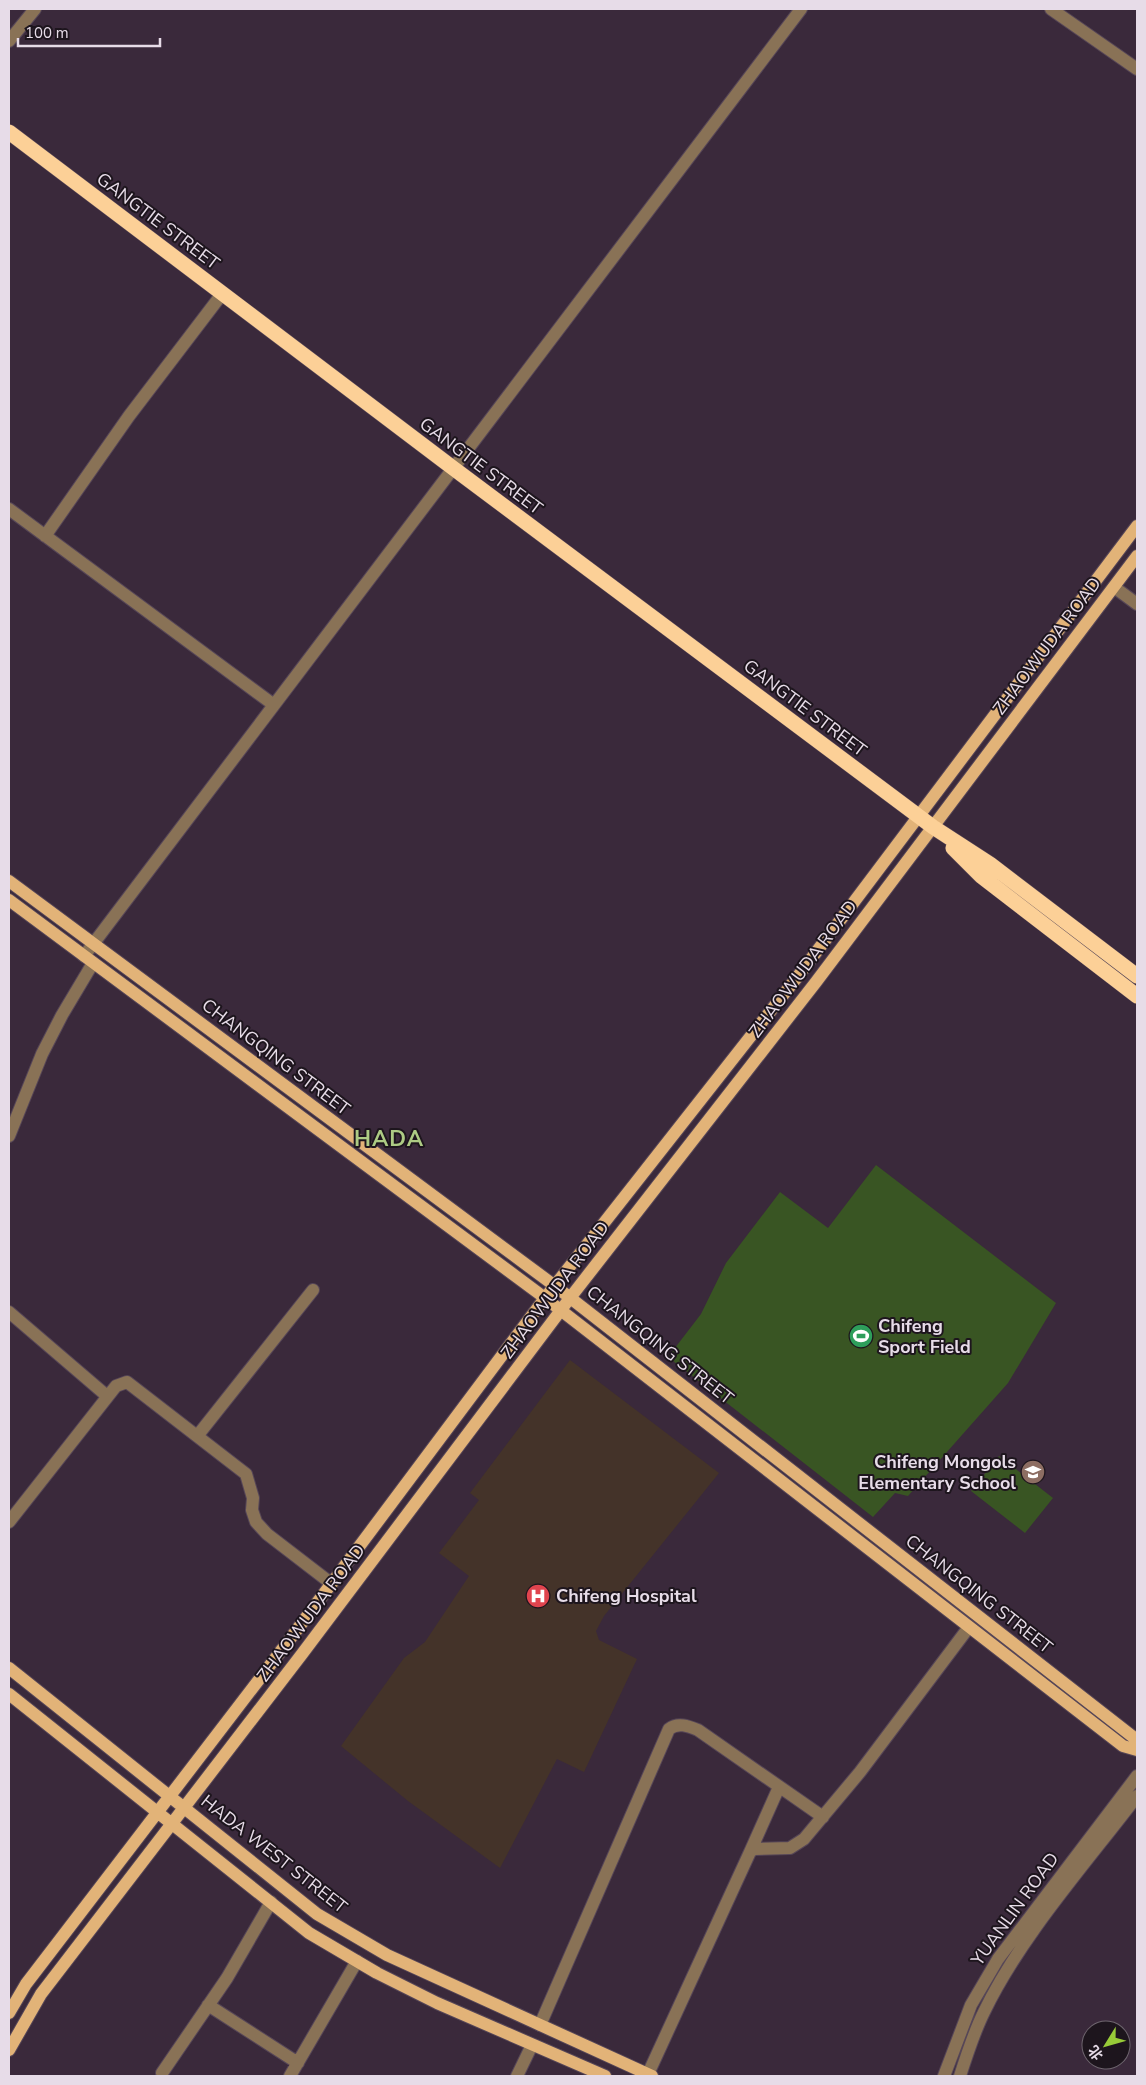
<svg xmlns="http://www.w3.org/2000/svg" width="1146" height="2085" font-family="'Nunito Sans','Noto Sans SC',sans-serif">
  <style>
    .medical { fill: #443329 }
    .pitch { fill: #395523 }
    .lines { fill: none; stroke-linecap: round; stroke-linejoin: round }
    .minor-casing { stroke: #564657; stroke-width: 14 }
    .major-casing { stroke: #564657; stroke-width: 14 }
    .highway-casing { stroke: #564657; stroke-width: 16 }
    .minor { stroke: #897256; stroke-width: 12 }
    .major { stroke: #e2b378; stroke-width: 12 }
    .highway { stroke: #fcd097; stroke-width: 15 }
    .labels { text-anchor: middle; stroke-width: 4; stroke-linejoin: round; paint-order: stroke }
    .street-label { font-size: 18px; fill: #e7dce8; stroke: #1d151d }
    .poi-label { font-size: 18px; font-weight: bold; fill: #e7dce8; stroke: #1d151d; text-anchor: start }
    .district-label { font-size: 22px; font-weight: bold; letter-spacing: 1px; fill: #adcb84; stroke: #1d151d }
  </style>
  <rect width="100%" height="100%" fill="#3a293b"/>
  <path class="medical" d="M570,1360L719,1473L604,1616L596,1631L599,1640L637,1659L584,1772L557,1759L500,1868L408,1801L341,1746L404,1658L425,1642L469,1576L439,1553L479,1500L470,1493Z"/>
  <path class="pitch" d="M876,1165L1056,1303L1008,1383L908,1496L895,1493L873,1517L668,1357L701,1314L726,1263L780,1192L828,1228Z
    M999,1456L1053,1498L1025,1533L971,1491Z"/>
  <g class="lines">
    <g class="minor-casing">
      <path id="minor" d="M1051,9L1137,69
        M9,41L35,9
        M9,509L274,705
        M45,536L129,416L222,294
        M1114,587L1137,604
        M84,956L801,9
        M9,1136L42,1054L62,1015L93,963
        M9,1312L107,1396
        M198,1435L313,1290
        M9,1522L116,1386L127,1382L246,1474L253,1498L252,1510L256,1522L267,1534L332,1584
        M750,1852L779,1787
        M208,2005L298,2063
        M540,2025L669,1729C678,1722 688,1726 698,1730L823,1817
        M162,2073L227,1978L271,1902
        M648,2074L750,1852L754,1849L790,1848L804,1839L860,1772L969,1627
        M290,2076L357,1961
        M517,2076L532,2045
        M944,2076L971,2005L998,1959L1137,1776
        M960,2076C967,2054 974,2032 984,2012C1020,1937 1086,1863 1137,1796"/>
    </g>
    <g class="major-casing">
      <path id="major" d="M9,881L555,1286L1137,1740
        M9,900L545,1298L1123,1746L1137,1750
        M9,1668L317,1914L387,1955L652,2076
        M9,1694L309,1933L377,1973L437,2003L605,2076
        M9,2013L26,1984L287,1643L545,1298L802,971L1137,526
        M9,2050L41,1994L302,1654L570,1298L816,982L1137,556"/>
    </g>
    <g class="highway-casing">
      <path id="highway" d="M9,132L453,468L933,827L990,864L1137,976
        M953,848L981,876L1137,996"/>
    </g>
    <use href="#minor" class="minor"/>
    <use href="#major" class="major"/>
    <use href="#highway" class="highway"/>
  </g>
  <defs>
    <g id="stadium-disc" transform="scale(1.25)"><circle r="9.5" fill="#2e9e5b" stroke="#1d151d"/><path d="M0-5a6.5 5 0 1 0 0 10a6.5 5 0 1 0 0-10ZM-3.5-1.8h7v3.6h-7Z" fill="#fff"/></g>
    <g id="school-disc" transform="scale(1.25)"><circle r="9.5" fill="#8d6e63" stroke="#1d151d"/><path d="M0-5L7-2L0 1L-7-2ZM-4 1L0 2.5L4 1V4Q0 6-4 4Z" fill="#fff"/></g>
    <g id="hospital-disc" transform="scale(1.25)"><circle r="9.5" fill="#e0444e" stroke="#1d151d"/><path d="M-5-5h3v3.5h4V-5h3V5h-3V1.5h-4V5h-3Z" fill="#fff"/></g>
  </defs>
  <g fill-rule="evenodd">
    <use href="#stadium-disc" x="861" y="1336"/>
    <use href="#school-disc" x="1033" y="1472"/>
    <use href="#hospital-disc" x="538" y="1596"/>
  </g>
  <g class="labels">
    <g class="street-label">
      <text transform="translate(158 221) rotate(37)" y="6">GANGTIE STREET</text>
      <text transform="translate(481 466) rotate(37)" y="6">GANGTIE STREET</text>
      <text transform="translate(1047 646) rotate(-53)" y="6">ZHAOWUDA ROAD</text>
      <text transform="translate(805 708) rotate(37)" y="6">GANGTIE STREET</text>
      <text transform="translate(803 969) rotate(-53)" y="6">ZHAOWUDA ROAD</text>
      <text transform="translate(276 1057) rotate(37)" y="6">CHANGQING STREET</text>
      <text transform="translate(555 1290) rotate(-53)" y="6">ZHAOWUDA ROAD</text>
      <text transform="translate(660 1345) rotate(38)" y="6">CHANGQING STREET</text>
      <text transform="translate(979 1594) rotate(38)" y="6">CHANGQING STREET</text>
      <text transform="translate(311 1613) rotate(-53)" y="6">ZHAOWUDA ROAD</text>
      <text transform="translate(274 1854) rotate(38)" y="6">HADA WEST STREET</text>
      <text transform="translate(1015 1909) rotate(-54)" y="6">YUANLIN ROAD</text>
    </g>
    <g class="poi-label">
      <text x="878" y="1332">Chifeng<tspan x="878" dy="21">Sport Field</tspan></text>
      <text x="1016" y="1468" text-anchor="end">Chifeng Mongols<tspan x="1016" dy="21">Elementary School</tspan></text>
      <text x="556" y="1602">Chifeng Hospital</text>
    </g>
    <g class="district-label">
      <text x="389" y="1146">HADA</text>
    </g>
  </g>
  <rect width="1146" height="2085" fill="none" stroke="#e7dce8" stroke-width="20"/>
  <g transform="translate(1106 2045) rotate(233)"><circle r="24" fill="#1d151d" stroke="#6e656e"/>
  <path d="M0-4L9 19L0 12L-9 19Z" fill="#98cb38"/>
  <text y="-8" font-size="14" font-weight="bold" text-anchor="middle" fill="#e7dce8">北</text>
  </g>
  <path d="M18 38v8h142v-8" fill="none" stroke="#e7dce8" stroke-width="2.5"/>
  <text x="25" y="38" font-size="15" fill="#e7dce8" stroke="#1d151d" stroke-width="4" paint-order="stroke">100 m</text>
</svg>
